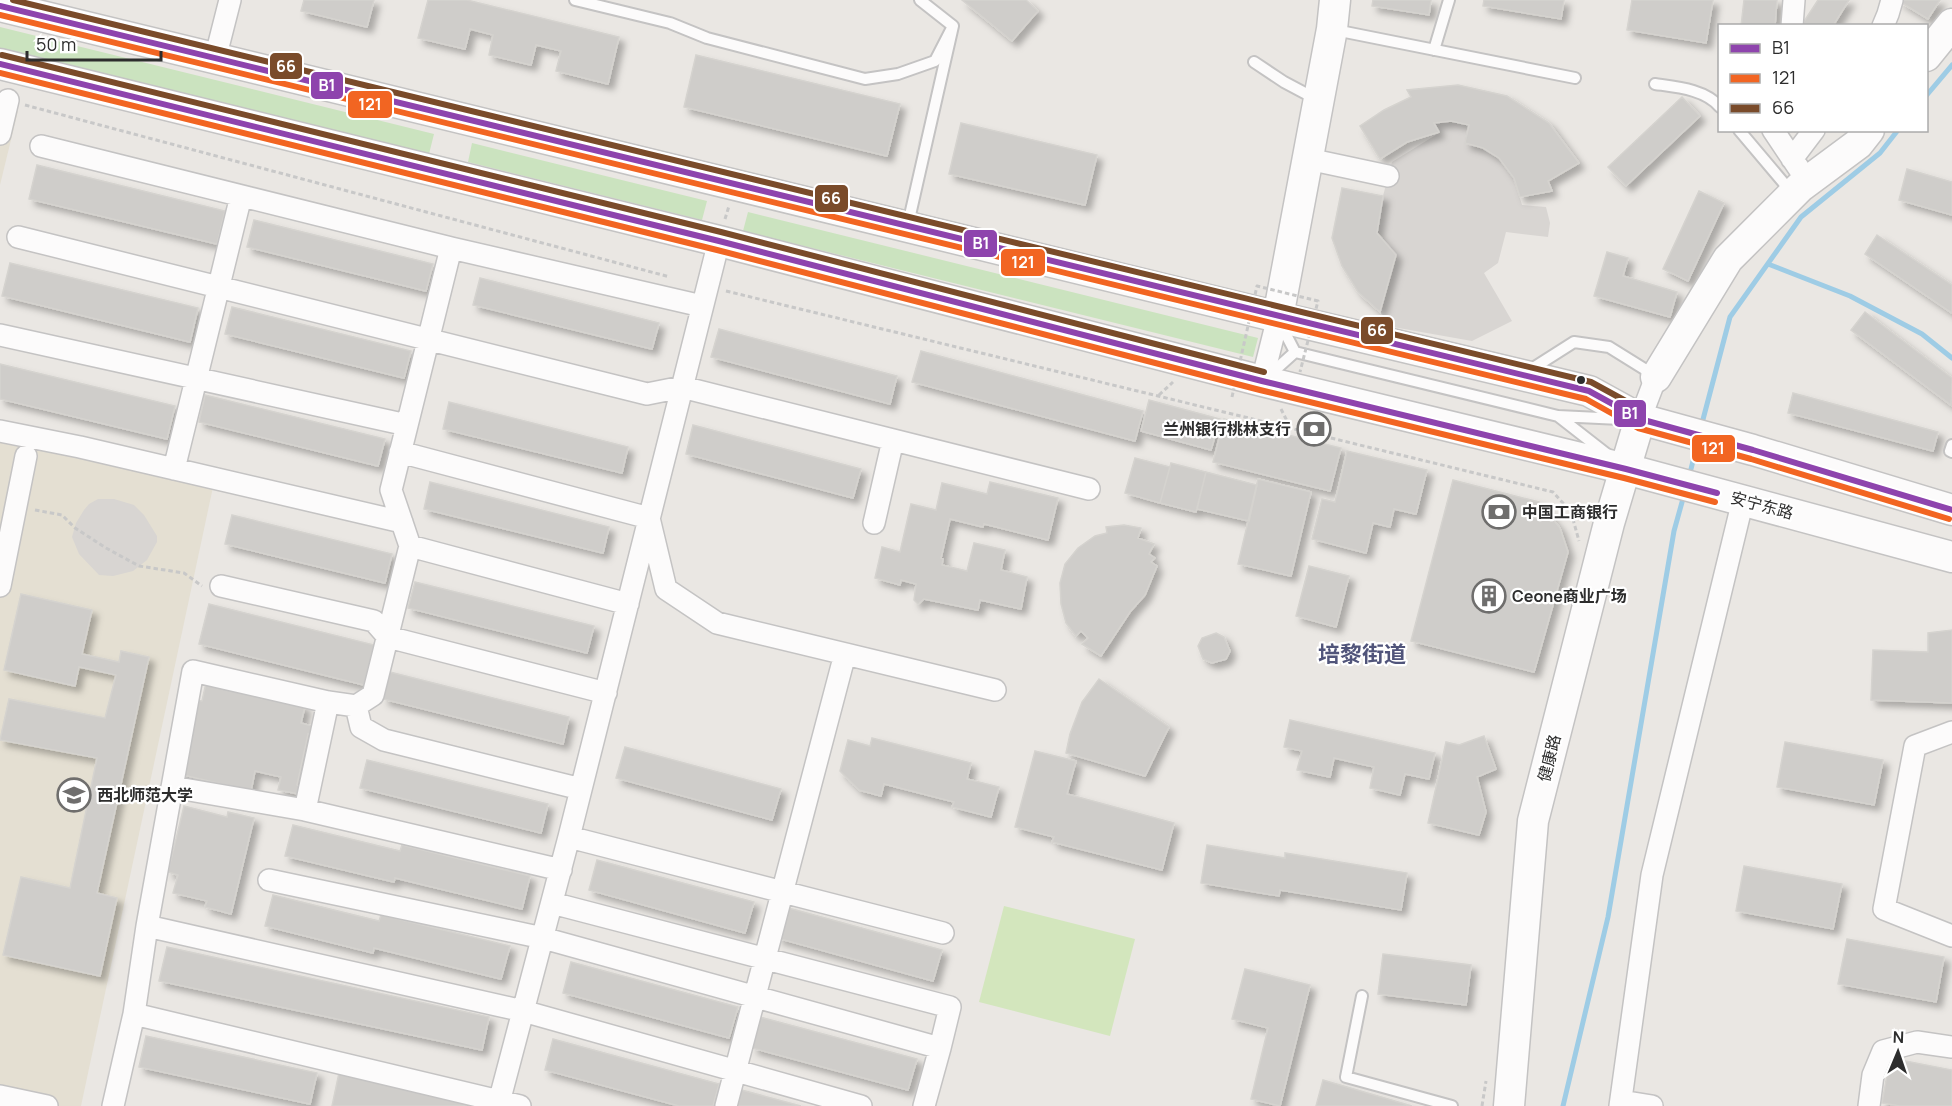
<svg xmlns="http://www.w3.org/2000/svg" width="1952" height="1106" font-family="Manrope,'Noto Sans SC',sans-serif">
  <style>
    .education { fill: #e4dfd2 }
    .green { fill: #cbe3bf }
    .pitch { fill: #d3e6bd }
    .plaza { fill: #d8d5d2 }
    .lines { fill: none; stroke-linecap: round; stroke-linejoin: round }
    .stream { stroke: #9ecce5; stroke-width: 5 }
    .building { fill: #cfcdca; stroke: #d5d3cf; stroke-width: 1.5; filter: url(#shadow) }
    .lane-casing { stroke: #c4c3c3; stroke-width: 14 }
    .street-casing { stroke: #c4c3c3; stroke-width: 24 }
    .secondary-casing { stroke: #c4c3c3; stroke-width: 33 }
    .path { stroke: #c8c8c8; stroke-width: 3; stroke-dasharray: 4.5 3; stroke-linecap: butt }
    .lane { stroke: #fcfbfb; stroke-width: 10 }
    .street { stroke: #fcfbfb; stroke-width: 21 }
    .secondary { stroke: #fcfbfb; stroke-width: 30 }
    .path-bridge { stroke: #c8c8c8; stroke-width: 3; stroke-dasharray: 4.5 3; stroke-linecap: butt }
    .bus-1-casing { stroke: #fff; stroke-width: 10 }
    .bus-2-casing { stroke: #fff; stroke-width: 10 }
    .bus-3-casing { stroke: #fff; stroke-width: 10 }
    .bus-1 { stroke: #8e44ad; stroke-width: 6 }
    .bus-2 { stroke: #f26522; stroke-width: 6 }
    .bus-3 { stroke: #7a4b2a; stroke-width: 6 }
    .bus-dot { fill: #2d2d2d; stroke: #fff; stroke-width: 2 }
    .labels { text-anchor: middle; stroke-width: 4.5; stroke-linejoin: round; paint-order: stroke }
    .poi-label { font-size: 16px; font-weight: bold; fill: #2d2d2d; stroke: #fff; text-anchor: start }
    .street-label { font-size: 16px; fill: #2d2d2d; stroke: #fff }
    .district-label { font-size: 22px; font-weight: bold; fill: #50547a; stroke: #fff }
    .line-badge { stroke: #fff; stroke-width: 2 }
    .badge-label { font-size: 16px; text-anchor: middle; font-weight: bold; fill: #fff }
  </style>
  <defs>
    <filter id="shadow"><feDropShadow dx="5.5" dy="5.5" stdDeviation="3" flood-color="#0004"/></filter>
  </defs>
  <rect width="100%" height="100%" fill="#eae7e3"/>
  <path class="education" d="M0,107L18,111L0,185Z
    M0,441L213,487L81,1106H0Z"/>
  <path class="green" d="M0,27L434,134L429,154L0,48Z
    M472,143L707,201L702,220L468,162Z
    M748,212L1258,338L1253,357L743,231Z"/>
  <path class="pitch" d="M1004,906L1135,939L1110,1036L979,1002Z"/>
  <path class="plaza" d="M1451,121L1469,125L1465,143L1483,148L1499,158L1514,178L1522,205L1546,207L1550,223L1548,237L1506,232L1498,263L1484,273L1512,321L1472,341L1393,327L1380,312L1396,255L1377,233L1383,196L1392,162L1439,133L1434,123Z
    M98,499H114L134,505L144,515L157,536V542L147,560L133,571L113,576L99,575L79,554L72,537L76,523L84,510L89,504Z"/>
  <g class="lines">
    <path class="stream" d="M1926,96L1952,65
      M1768,264L1850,296L1922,334L1952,358
      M1701,427L1730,317L1801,217L1880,153L1898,130
      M1689,477L1697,445
      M1563,1106L1608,917L1674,531L1684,495"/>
  </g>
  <path class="building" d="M304,0H374L367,27L301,11Z
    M428,0H467L619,37L608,84L556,71L561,51L536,45L531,65L489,55L493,35L470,29L465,49L418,38Z
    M962,0H1026L1038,11L1012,41Z
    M1373,0H1431L1429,15L1372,6Z
    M1484,0H1564L1561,19L1483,6Z
    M1632,0H1713L1706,43L1627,30Z
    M1744,0H1777L1775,26H1741Z
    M1818,0H1849L1833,26H1801Z
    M1897,0H1940L1928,19Z
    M696,55L900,104L887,156L684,107Z
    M1458,85L1507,96L1549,123L1579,163L1548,181L1552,191L1520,197L1514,178L1499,158L1483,148L1465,143L1469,125L1451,121L1434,123L1439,132L1407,142L1380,159L1360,126L1384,110L1411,97L1407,90Z
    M1682,97L1700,116L1626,186L1608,167Z
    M961,123L1097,155L1085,205L949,174Z
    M37,165L225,211L217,244L29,199Z
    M1907,169L1952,182V215L1899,200Z
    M1342,188L1383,196L1377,233L1396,255L1380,312L1358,292L1342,266L1332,238Z
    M1699,191L1724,203L1688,281L1663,269Z
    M254,220L433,264L426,291L247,247Z
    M1877,235L1952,285V313L1865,254Z
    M1607,252L1628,258L1623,276L1677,292L1670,317L1594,296Z
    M10,263L198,308L190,342L2,296Z
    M480,278L659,323L652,349L473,305Z
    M232,307L411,351L404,378L225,334Z
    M1865,312L1952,378L1951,405L1851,330Z
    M719,329L897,376L890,404L711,357Z
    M921,351L1143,411L1135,441L912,382Z
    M0,364L175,406L167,439L0,399Z
    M1793,393L1938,432L1933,451L1788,413Z
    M205,395L385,439L378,466L199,422Z
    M1149,400L1220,419L1211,450L1141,431Z
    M449,402L628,447L622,473L443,429Z
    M1224,419L1341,448L1330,491L1213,462Z
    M693,425L861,469L853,498L686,454Z
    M1347,451L1427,470L1416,514L1394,509L1390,527L1373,523L1366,553L1312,539L1322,499L1335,502Z
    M1135,458L1170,467L1160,503L1125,493Z
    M1171,463L1206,472L1196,512L1160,503Z
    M1206,472L1257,485L1249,521L1197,509Z
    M1258,479L1311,492L1291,576L1238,564Z
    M1453,480L1539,502L1560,528L1568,552L1534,672L1411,641Z
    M430,482L609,527L603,553L424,509Z
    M990,482L1058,498L1048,540L984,524L983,527L950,519L941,558L943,559L942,565L967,571L974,543L1005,550L1001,570L1027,577L1021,609L980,600L978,610L924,599L918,604L914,600L916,584L901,580L900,585L875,578L882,547L900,552L911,504L936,510L942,483L987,494Z
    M232,515L392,554L385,583L225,544Z
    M1124,525L1141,528L1138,538L1154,544L1149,554L1155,558L1151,562L1157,566L1145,595L1130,612L1101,656L1082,644L1088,638L1081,631L1076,636L1066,623L1061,604L1060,583L1065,564L1078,548L1095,536L1107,533L1106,527Z
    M1309,566L1349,576L1336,627L1296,616Z
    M415,582L594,626L587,653L408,608Z
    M21,594L92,610L82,654L119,662L121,651L149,657L97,893L117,898L100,976L3,955L21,877L70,888L97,758L0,740L9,699L105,718L116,675L79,667L75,686L4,670Z
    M209,604L374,645L364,685L199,644Z
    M1952,630V703L1871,700L1873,650L1928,652V633Z
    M1216,633L1224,637L1230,651L1226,659L1212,663L1203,659L1198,646L1202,638Z
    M390,672L569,717L563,744L383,699Z
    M1099,679L1169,727L1145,776L1066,753L1070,734L1082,702Z
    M206,683L305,706L301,723L312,726L314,736L308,734L297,785L300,787L299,794L278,790L281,777L255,771L251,791L179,774L196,700L202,701Z
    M1290,720L1435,753L1429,779L1405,774L1400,795L1370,788L1374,767L1334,758L1330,777L1297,770L1302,751L1284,747Z
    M1484,736L1496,769L1477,777L1486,812L1479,835L1428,823L1446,742L1459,745Z
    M872,738L971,763L967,779L999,787L991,817L952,807L954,802L884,784L881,796L859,790L840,771L848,740L870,746Z
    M1785,742L1883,760L1874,805L1777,787Z
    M625,747L781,789L772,820L616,778Z
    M1035,751L1076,761L1067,794L1174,823L1162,870L1052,842L1054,837L1015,827Z
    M367,760L548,804L541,833L360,788Z
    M184,806L227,817L228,812L254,818L231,914L205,907L207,901L173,893L178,875L168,872Z
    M293,825L400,851L402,845L530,876L522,909L395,878L394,882L285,856Z
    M1207,845L1285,858V853L1407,873L1401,910L1280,890L1279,896L1201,883Z
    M597,860L754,902L745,933L589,890Z
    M1744,866L1842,884L1833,929L1736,911Z
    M273,895L379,921L381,915L510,946L501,979L374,948L373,953L265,926Z
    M785,907L942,950L933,981L777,938Z
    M1847,939L1944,957L1936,1002L1838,984Z
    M167,947L489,1017L482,1050L159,981Z
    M1383,954L1471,965L1466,1005L1378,994Z
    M571,962L738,1007L729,1038L563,993Z
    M1245,969L1310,985L1280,1106L1251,1099L1268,1028L1232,1019Z
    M760,1017L917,1059L908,1090L752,1048Z
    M146,1036L317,1073L310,1104L139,1067Z
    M553,1039L719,1084L713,1106H679L545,1070Z
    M1890,1058L1952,1070V1106H1900L1882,1103Z
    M339,1073L467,1101L466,1106H332Z
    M1323,1080L1412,1106H1316Z
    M738,1089L801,1106H733Z"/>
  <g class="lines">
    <g class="lane-casing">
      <path id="lane" d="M575,0L670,23L707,38L865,79L898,74L935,61L953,26
        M1335,30L1575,78
        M1434,50L1449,0
        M1254,62L1284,82L1316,99
        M1655,84C1676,87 1705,89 1720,107
        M1739,130L1793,194
        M908,224L953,26L920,0
        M1280,323L1295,352
        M1295,352L1558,416L1620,419
        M1530,370L1574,342L1609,347L1654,375
        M1266,378L1295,352
        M1558,416L1608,455
        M1952,445L1950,451L1952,452
        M1362,996L1346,1077L1452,1106"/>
    </g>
    <g class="street-casing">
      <path id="street" d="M1792,26L1794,0
        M1883,26L1888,14L1892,0
        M215,59L230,0
        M1773,130L1808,182
        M0,134L8,100
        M41,146L451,248
        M1308,159L1388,176
        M1792,159L1814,130
        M18,237L647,394L682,387L1089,489
        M0,335L407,425
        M1262,381L1278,317
        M1640,419L1656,377
        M0,431L80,447L402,522
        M400,452L649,518L666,589L717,623L995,690
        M174,469L241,196
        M874,523L893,440
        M410,546L628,604
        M0,586L26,456
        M221,586L374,621L388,637L606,693
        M328,702L305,810L561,870
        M356,706L361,727L384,740L581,789
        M1952,732L1915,746L1884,909L1952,936
        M172,787L305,810
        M569,837L943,933
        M269,880L543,938L940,1048L950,1007L552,903
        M147,926L523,1011L861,1106
        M134,1014L520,1106
        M0,1096L47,1106
        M1621,1101L1652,1106
        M113,1106L134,1014L147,926L193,671L328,702L356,706L373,695L410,546L391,490L451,248L702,306
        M498,1106L569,837L719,241
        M726,1106L845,654
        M924,1106L940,1048
        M1620,1106L1652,875L1743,500
        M1869,1106L1873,1075L1883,1051L1917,1042L1952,1047"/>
    </g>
    <g class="secondary-casing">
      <path id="secondary" d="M0,6L1278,317L1589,391L1640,419L1753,450L1952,510
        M1926,56L1952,24
        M0,64L719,241L1262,381L1626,469L1952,557
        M1278,317L1332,29L1335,0
        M1656,377L1728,259L1800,187L1858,144L1869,130
        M1509,1106L1533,821L1609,523L1640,419"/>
    </g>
    <path class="path" d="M25,105L670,277
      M725,219L729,206
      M726,291L1553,492L1571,512L1579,541
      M1159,395L1173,382
      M1281,409L1290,427
      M35,510L62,515L75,528L106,548L139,566L184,573L202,586
      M1482,1106L1486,1081"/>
    <use href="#lane" class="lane"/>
    <use href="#street" class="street"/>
    <use href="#secondary" class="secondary"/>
    <path class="path-bridge" d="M1232,397L1257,286L1318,301L1300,372"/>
    <g class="bus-1-casing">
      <path id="bus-1" d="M0,6L1589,391L1640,419L1753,450L1952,510
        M0,64L719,241L1262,381L1626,469L1717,493"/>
    </g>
    <g class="bus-2-casing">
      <path id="bus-2" d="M0,15L1586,399L1638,428L1751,459L1949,519
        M0,73L717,250L1260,390L1624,478L1715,502"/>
    </g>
    <g class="bus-3-casing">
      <path id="bus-3" d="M13,0L1591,382L1644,411
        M2,55L721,232L1264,372"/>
    </g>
    <use href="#bus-1" class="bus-1"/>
    <use href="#bus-2" class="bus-2"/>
    <use href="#bus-3" class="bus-3"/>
  </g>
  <defs>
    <g id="bank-ring" transform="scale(1.725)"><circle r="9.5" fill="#fff" stroke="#6f6e6d" stroke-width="1.5"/><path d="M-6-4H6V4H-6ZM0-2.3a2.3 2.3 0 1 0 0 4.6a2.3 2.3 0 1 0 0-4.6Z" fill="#6f6e6d"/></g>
    <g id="building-ring" transform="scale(1.725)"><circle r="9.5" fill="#fff" stroke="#6f6e6d" stroke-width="1.5"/><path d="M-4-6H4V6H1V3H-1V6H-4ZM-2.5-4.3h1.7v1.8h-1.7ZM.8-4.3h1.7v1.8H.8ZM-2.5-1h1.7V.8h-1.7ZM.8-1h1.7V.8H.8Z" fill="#6f6e6d"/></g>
    <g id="university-ring" transform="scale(1.725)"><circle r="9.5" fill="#fff" stroke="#6f6e6d" stroke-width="1.5"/><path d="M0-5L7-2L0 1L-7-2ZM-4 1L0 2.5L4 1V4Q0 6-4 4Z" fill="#6f6e6d"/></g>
  </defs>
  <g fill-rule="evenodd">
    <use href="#bank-ring" x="1314" y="429"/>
    <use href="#bank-ring" x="1499" y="512"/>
    <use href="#building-ring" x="1489" y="596"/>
    <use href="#university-ring" x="74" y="795"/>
  </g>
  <circle class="bus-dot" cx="1581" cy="380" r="5"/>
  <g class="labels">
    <g class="poi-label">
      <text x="1291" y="435" text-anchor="end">兰州银行桃林支行</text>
      <text x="1522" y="518">中国工商银行</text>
      <text x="1512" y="602">Ceone商业广场</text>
      <text x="97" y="801">西北师范大学</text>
    </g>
    <g class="street-label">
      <text transform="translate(1762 505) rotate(15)" y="6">安宁东路</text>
      <text transform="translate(1549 758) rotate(-76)" y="6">健康路</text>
    </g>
    <g class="district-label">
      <text x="1362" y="662">培黎街道</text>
    </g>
  </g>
  <g class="line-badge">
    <rect x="269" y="52" width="34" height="28" rx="6" fill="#7a4b2a"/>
    <rect x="310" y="71" width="34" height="29" rx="6" fill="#8e44ad"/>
    <rect x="347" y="90" width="46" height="29" rx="6" fill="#f26522"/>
    <rect x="814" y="184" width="35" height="29" rx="6" fill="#7a4b2a"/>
    <rect x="963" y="229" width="35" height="29" rx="6" fill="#8e44ad"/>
    <rect x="1000" y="248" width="46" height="29" rx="6" fill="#f26522"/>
    <rect x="1360" y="316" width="34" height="29" rx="6" fill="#7a4b2a"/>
    <rect x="1613" y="399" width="34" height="29" rx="6" fill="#8e44ad"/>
    <rect x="1691" y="434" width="45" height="29" rx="6" fill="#f26522"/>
  </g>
  <g class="badge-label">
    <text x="286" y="72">66</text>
    <text x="327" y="91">B1</text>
    <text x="370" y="110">121</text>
    <text x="831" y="204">66</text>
    <text x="981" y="249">B1</text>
    <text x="1023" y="268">121</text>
    <text x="1377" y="336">66</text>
    <text x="1630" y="419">B1</text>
    <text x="1713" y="454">121</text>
  </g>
  <rect x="1718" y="24" width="210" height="108" fill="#ffffff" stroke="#ababab" stroke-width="1.5"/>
  <rect x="1730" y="44" width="30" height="9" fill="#8e44ad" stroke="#ababab" stroke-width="1.5"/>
  <text x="1772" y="54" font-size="18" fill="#2d2d2d">B1</text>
  <rect x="1730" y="74" width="30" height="9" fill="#f26522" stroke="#ababab" stroke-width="1.5"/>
  <text x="1772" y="84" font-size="18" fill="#2d2d2d">121</text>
  <rect x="1730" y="104" width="30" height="9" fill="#7a4b2a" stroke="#ababab" stroke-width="1.5"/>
  <text x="1772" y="114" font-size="18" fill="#2d2d2d">66</text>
  <g transform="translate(1898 1052) rotate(2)" stroke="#ffffff" stroke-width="4.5" paint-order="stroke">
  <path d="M0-4.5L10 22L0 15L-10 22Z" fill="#2d2d2d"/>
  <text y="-9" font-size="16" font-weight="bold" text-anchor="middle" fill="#2d2d2d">N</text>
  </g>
  <path d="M27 51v9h134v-9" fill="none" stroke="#2d2d2d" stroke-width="3"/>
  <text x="36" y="51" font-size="18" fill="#2d2d2d" stroke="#ffffff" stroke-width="4.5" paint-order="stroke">50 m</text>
</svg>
